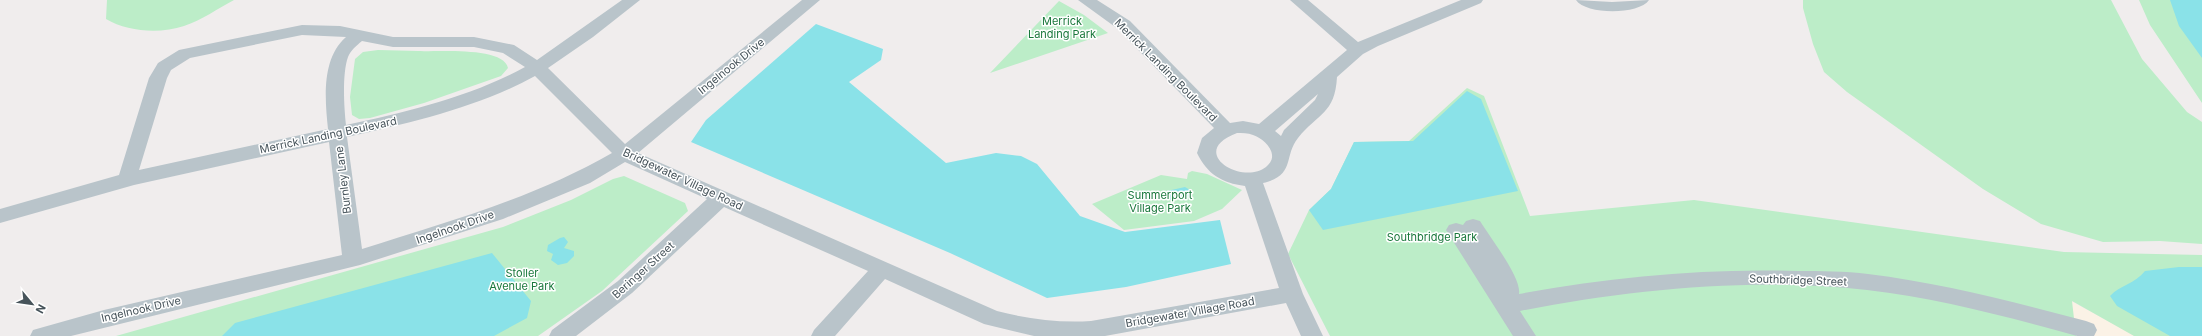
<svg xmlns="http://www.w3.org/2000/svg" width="2202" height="336" font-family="Inter,sans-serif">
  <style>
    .commercial { fill: #fbf2e6 }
    .green { fill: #bcedc8 }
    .water { fill: #8ae2e8 }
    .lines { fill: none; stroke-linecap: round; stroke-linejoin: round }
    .minor { fill: #b9c4ca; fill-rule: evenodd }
    .labels { text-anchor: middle; stroke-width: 3; stroke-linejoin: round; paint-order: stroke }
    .park-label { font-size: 11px; fill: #1a783c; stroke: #fff }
    .street-label { font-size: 11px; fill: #46535a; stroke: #fff }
  </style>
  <rect width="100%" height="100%" fill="#f0eded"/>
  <path class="commercial" d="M2071,301L2136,336H2076Z"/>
  <path class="green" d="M107,0H234C217,9 202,20 184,26C160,34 128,32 106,19Z
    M1803,0H2111L2142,59L2187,112L2202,122V244L2160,241L2103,242L2041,224L1983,189L1847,92L1824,72L1813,44L1803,8Z
    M2139,0H2202V103L2150,25Z
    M1059,1L1084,15L1108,33L990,73Z
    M378,50C392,50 405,51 418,51C435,52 504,46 508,68L501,76L424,103L370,118L359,119L352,115L350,97L355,59L363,52Z
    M1467,88L1484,96L1530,216L1694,200L2064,252L2202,255V336H2134L2072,301L2076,336H1330L1288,254L1309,210L1331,189L1354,142L1409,141Z
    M1192,171L1207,174L1242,190L1222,209L1194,221L1124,230L1092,204L1161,175L1187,179L1188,173Z
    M624,176L685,203L688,211L602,291L538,336H116L503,227L571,200L613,179Z"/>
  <path class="water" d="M2170,0H2202V58L2179,26Z
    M816,24L883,49L881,60L849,82L946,163L996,153L1021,156L1037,164L1080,216L1125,232L1220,220L1231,264L1126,287L1047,298L950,253L691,142L706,120Z
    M1467,91L1481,99L1518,191L1323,230L1309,210L1331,189L1354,142L1413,141Z
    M1185,187L1190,190V196L1171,200L1165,196L1167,191Z
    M564,237L568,242L564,248L574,251V256L567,263L558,265L551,260L553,254L547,251L548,245L560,238Z
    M492,253L531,301L527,318L494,336H222L235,323Z
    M2179,267H2202V336H2170L2117,306L2110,296C2120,285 2135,284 2145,271Z"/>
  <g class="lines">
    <path class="minor" d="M622,0H640L593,37L548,68L625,144L802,0H820L638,153L997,311C1028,319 1059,323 1091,321L1279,288L1245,186C1222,183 1207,174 1197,153L1202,138L1214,128L1118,29L1078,0H1097L1130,21L1230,123L1243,121L1259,124L1347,50L1290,0H1308L1358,42L1461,0H1483L1481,3L1378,46L1363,54L1337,77C1335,114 1318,113 1298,138C1283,157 1296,175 1263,183L1303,294L1323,336H1301L1286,303L1105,336H1034L984,324L885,279L835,336H811L814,330L868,271L724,207L632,293L576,336H549L552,330L618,281L707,199L625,162L590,183L503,219L360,265L71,336H30L33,330L104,310L342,255L329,142L134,185L0,223V209L119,175L149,78L158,63L179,50L302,25L340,26L393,37H474L514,45L537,60ZM302,35L346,37C321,59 325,100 328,129L139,170L167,78L171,70L190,58ZM362,41L393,47H474L503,53L525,67C470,97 406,112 346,125C344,107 342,74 348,57C351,50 356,46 362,41ZM535,76L612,153C534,198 447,222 362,249L347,137C410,123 479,107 535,76ZM1318,94L1315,100L1284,130L1281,136L1275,131ZM1237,133C1242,133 1248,133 1253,135C1265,139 1281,155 1266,167C1242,186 1186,152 1237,133Z
      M1576,0L1612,2L1649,0C1639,15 1586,15 1576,0Z
      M1473,219L1480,221C1489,236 1522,278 1519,294C1611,277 1704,268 1798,271C1821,271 1845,271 1868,274C1942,283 2014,302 2086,321L2094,324L2097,330L2094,336H2077C2008,317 1938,298 1867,290C1754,277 1631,289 1520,311L1536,336H1513L1446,230L1449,225L1456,223L1463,225L1466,221Z"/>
  </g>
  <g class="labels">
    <g class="park-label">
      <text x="1062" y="25">Merrick<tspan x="1062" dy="13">Landing Park</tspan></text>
      <text x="1160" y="199">Summerport<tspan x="1160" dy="13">Village Park</tspan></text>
      <text x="1432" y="241">Southbridge Park</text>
      <text x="522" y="277">Stoller<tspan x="522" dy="13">Avenue Park</tspan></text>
    </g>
    <g class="street-label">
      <text transform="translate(731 66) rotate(-39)" y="4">Ingelnook Drive</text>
      <text transform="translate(1166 70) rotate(45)" y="4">Merrick Landing Boulevard</text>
      <text transform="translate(328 135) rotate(-12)" y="4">Merrick Landing Boulevard</text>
      <text transform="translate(683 179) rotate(25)" y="4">Bridgewater Village Road</text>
      <text transform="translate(343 180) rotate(-97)" y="4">Burnley Lane</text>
      <text transform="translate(455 227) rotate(-19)" y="4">Ingelnook Drive</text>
      <text transform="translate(643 270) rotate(-42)" y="4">Beringer Street</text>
      <text transform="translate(1798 280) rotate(2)" y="4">Southbridge Street</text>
      <text transform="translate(141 309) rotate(-13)" y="4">Ingelnook Drive</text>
      <text transform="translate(1190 312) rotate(-10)" y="4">Bridgewater Village Road</text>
    </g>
  </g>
  <g transform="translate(32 304) rotate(119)" stroke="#ffffff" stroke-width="3" paint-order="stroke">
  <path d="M0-3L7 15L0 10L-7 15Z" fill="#46535a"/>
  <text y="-6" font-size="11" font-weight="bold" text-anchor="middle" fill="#46535a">N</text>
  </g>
</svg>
